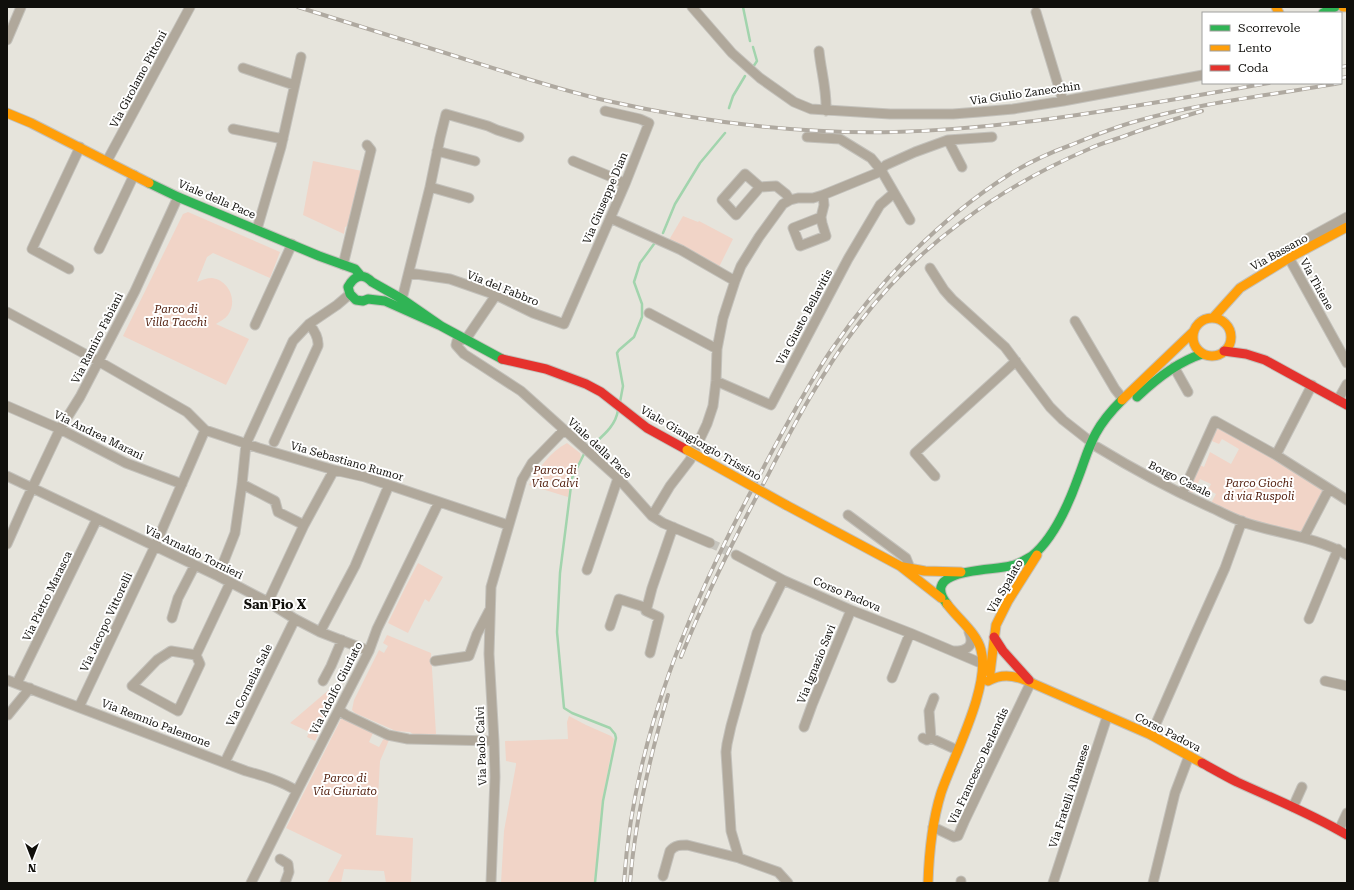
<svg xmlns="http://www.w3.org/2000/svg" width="1354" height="890" font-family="'Roboto Serif',serif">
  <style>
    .green { fill: #f1d4c7 }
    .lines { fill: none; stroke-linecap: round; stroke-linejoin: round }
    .stream { stroke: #a2d4ad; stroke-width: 2.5 }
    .street-tunnel { stroke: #c6c4bd; stroke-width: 9; stroke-dasharray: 9 4.5; stroke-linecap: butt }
    .street-casing { stroke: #c3c1bb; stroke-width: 11 }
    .fast-casing { stroke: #c3c1bb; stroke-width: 11 }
    .slow-casing { stroke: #c3c1bb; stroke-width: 11 }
    .jam-casing { stroke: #c3c1bb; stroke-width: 11 }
    .street { stroke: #b0a89b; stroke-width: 9 }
    .fast { stroke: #30b455; stroke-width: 9 }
    .slow { stroke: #ff9f0a; stroke-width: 9 }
    .jam { stroke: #e5322d; stroke-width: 9 }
    .rail-casing { stroke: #afa9a0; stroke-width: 4 }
    .rail { stroke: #fff; stroke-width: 2.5; stroke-dasharray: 8; stroke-linecap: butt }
    .slow-bridge-casing { stroke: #c3c1bb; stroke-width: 11; stroke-linecap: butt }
    .slow-bridge { stroke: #ff9f0a; stroke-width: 9 }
    .labels { text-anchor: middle; stroke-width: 4; stroke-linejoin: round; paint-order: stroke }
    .street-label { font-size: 11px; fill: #100f0b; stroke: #fff }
    .park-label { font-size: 11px; font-style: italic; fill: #53200f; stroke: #fff }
    .quarter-label { font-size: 13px; font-weight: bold; fill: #100f0b; stroke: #fff }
  </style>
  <rect width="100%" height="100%" fill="#e6e4dc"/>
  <path class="green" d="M313,161L362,171L350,225L345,227L344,234L303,215Z
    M188,212L280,252L270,278L213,253L207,257L197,282C202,280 207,278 212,278C229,280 238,301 228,315C225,319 220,321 216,324L249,339L226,385L123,336L183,214Z
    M683,216L698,222L699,221L733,239L718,269L669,240Z
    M1217,422L1329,489L1304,537L1270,530L1210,505L1216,494L1208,490L1211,484L1200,479L1190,498L1182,494L1196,463L1204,467L1210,452L1231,464L1239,449L1222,439L1219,444L1207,439Z
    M567,443L580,453L581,458L572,476L568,497L529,485C539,468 550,452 567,443Z
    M418,563L443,577L429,602L425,599L408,633L388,623L405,588Z
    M387,635L431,653L436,734L435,735H414L410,732L396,731L355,713L352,710L354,700L379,650L384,653L388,646L383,643Z
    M338,682L342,684L315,741L307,737L309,732L290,723Z
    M569,716L586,725L611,736L614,739L602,801L594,883H501L504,831L516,765V763L506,761L505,741L568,739L567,722Z
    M342,717L373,733L369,742L379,747L384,738L389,740L380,761L376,835L413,838L411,883H386L384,871L344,869L341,883H327L342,855L286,828Z"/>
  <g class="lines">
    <path class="stream" d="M743,7L750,41
      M753,67L757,61L753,47
      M729,108L733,96L745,76
      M663,233L675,204L700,163L725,133
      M620,402L623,386L617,353L619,350L634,337L642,317V304L634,282L640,263L654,244
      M596,442C606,433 616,424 618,410
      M585,452L572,478L560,573L557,632L564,708L572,713L610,728L615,734L616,738L603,801L595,883"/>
    <path class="street-tunnel" d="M710,543L736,555"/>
    <g class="street-casing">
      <path id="street" d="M692,7L732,53L760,78L794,102L811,109L890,114H953L979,112L1013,109L1063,101L1203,75
        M1036,12L1063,101
        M7,40L21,7
        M819,51C821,71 827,90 826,111
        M243,68L294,85
        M233,129L283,139
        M807,137L840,139L871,158L881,170L910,220
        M948,140L962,167
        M437,151L475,161
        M107,161L190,7
        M573,161L614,178L625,184
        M430,187L469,198
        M760,187L745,174L722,200L736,215L760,187L776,186L786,194L790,200
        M821,217L822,223L826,236L800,246L793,228L821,217L824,205L823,195
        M610,218L681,250L735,281
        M257,229L281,147L301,57
        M99,249L134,175
        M1283,257L1291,250L1294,246L1347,217
        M1289,258L1347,363
        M343,265L371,150L367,145
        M930,268L944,290L952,299L1005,347L1050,407L1063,420L1091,442
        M69,269L32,249L80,147
        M409,273L450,279L496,295L533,313L564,324L625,184L649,123L640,119L605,111
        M496,295L466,339L457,341L456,345L464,354L521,391L618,478L652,516L663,523L710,543
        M401,303L430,187L440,138L446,114L488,126L497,130L519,137
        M7,312L98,361L187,412L205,430L259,448L334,470L365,477L508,525
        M649,313L717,349
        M1075,321L1115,389L1123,399
        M255,325L292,244
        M1174,367L1188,392
        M716,381L771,405L848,259L880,205L894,193
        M1338,400L1347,384
        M7,406L60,429L126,463L182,484
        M274,442L318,346C319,337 314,330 309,324
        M1097,447C1133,469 1170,489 1210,507C1221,512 1232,518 1243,522C1277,534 1315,536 1347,555
        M1276,455L1312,385
        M7,476L218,576L268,602L295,619L320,632L369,651
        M935,476L915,453L1016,361
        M242,484L275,501L278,512L304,525
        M1182,494L1215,421L1276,455L1347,500
        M848,515L906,558L910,568
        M652,516L670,486L690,460L707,424L713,406L716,381L717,349L723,318L735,281L741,266L759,237L783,204L790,200L798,198H813L823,195L877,173L886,165L915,152L948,140L992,137
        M1304,537L1329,489
        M7,544L26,501L60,429L80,397L135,291L178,197
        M736,555L783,580L851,610L910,633L983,664
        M587,570L618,478
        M218,576L235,533L242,484L246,444L293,341L309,324L337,305L350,294
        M783,580L757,633L731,726L727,744L726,752L731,831L739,858L778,872L788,883
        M268,602L304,525L334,470
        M172,618L178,598L195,565
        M1309,619L1338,549
        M610,626L619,599L647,608
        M320,632L355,566L389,485
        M954,651C967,651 975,646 969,632
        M650,653L659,617L646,611L652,588L673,527
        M196,655L200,664L178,711L132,686L157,660L171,651L196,655L230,583
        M435,661L469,656L477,634L489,611
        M892,678L910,633
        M7,680L246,771C264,776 281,781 297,791
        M323,681L331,666L342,640
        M1325,681L1347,686
        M17,683L97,519
        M79,707L155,546L205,430
        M339,710L346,715L388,735L408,739L494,741
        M7,714L8,715L30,688
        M804,727L812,705L851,610
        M1151,735L1194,637L1225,568L1242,521
        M923,738L927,740L931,738L957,750
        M931,738L929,711L934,698
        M225,762L295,619
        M1293,807L1302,787
        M933,827L954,837L958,836L964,822L1031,682
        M1339,830L1347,813
        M280,859L288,864L289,872L285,883
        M663,876L670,851C675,845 680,845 687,845L739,858
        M251,883L297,791L369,651L377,629L439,502
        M491,883L495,777L494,741L489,654L491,587L522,480L532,463L564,430
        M961,883V881
        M1053,883L1107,717
        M1153,883L1175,793L1189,756"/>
    </g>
    <g class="fast-casing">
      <path id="fast" d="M1323,13L1335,7
        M149,183L178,197L319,256L355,269L361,276
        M441,326L402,299L372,282C362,272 354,276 348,287L350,294L356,300L363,301L368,299L385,301L441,326L502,359
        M1137,397C1156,379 1177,362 1202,354
        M947,604C919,568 992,571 1010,566C1018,565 1025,560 1032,556C1053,539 1069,503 1078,478C1084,463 1088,447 1096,433C1103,420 1112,410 1122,400"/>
    </g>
    <g class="slow-casing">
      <path id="slow" d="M1276,7L1279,13
        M1343,7H1347
        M7,113L31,123L149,183
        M1193 337a19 19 0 1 1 38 0a19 19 0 1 1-38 0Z
        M1213,318L1240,288L1289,258L1347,227
        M1122,400L1193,332
        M786,505L900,566L941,598
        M903,567L925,571L961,572
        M990,673L996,625L1008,601L1037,555
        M988,681C1001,674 1012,675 1025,680L1151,735L1202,763
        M928,883C929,853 932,822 941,793C953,757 991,686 981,650C977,633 958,619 947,604"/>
    </g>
    <g class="jam-casing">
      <path id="jam" d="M1224,351L1246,354L1265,360L1347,405
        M502,359L546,369L586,384L601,392L647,428L687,450
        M994,637L1003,651L1029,680
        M1202,763C1213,769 1225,776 1237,782C1274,799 1312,814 1347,835"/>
    </g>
    <use href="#street" class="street"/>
    <use href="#fast" class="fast"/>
    <use href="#slow" class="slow"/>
    <use href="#jam" class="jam"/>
    <g class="rail-casing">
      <path id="rail" d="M298,7C350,23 403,40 455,56C505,72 556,89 608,101C701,122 798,134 894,132C1020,129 1145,104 1269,83
        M1341,67L1347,66
        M1341,78L1347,77
        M681,657C706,594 736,535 768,475C795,422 824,369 860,322C918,245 1000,187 1089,149C1099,144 1111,141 1122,137C1148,127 1175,119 1202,111
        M624,883C633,740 689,607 756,482C773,449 791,416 810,384C817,373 824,360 832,349C877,283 940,219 1007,176C1027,163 1049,153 1071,145C1093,136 1115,127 1137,121C1204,102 1273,95 1340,83
        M630,883C635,819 650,756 668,695"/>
    </g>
    <use href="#rail" class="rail"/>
    <g class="slow-bridge-casing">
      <path id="slow-bridge" d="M687,450L786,505"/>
    </g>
    <use href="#slow-bridge" class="slow-bridge"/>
  </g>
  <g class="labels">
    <g class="street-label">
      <text transform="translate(138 79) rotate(-62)" y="4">Via Girolamo Pittoni</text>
      <text transform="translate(1025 93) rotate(-8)" y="4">Via Giulio Zanecchin</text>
      <text transform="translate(605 198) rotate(-67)" y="4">Via Giuseppe Dian</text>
      <text transform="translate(217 199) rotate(23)" y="4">Viale della Pace</text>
      <text transform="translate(1279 252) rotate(-29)" y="4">Via Bassano</text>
      <text transform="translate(1317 284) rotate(61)" y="4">Via Thiene</text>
      <text transform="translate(503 288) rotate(22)" y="4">Via del Fabbro</text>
      <text transform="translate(804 317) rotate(-62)" y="4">Via Giusto Bellavitis</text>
      <text transform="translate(97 338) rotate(-63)" y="4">Via Ramiro Fabiani</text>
      <text transform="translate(99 435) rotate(26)" y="4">Via Andrea Marani</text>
      <text transform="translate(701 443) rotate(30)" y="4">Viale Giangiorgio Trissino</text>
      <text transform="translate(600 448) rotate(43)" y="4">Viale della Pace</text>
      <text transform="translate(347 461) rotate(16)" y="4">Via Sebastiano Rumor</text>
      <text transform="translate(1180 479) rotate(26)" y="4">Borgo Casale</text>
      <text transform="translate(194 552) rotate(26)" y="4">Via Arnaldo Tornieri</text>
      <text transform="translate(1005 586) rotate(-60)" y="4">Via Spalato</text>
      <text transform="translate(847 594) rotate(23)" y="4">Corso Padova</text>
      <text transform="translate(47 596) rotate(-64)" y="4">Via Pietro Marasca</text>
      <text transform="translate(106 622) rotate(-65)" y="4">Via Jacopo Vittorelli</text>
      <text transform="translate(816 664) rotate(-68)" y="4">Via Ignazio Savi</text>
      <text transform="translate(249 685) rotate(-64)" y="4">Via Cornelia Sale</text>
      <text transform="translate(336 688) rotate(-63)" y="4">Via Adolfo Giuriato</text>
      <text transform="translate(156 723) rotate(21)" y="4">Via Remnio Palemone</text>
      <text transform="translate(1168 732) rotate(27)" y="4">Corso Padova</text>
      <text transform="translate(481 746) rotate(-92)" y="4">Via Paolo Calvi</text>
      <text transform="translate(978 766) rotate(-65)" y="4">Via Francesco Berlendis</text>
      <text transform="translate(1069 796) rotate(-72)" y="4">Via Fratelli Albanese</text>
    </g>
    <g class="park-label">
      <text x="176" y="313">Parco di<tspan x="176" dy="13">Villa Tacchi</tspan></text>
      <text x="555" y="474">Parco di<tspan x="555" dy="13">Via Calvi</tspan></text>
      <text x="1259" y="487">Parco Giochi<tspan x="1259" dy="13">di via Ruspoli</tspan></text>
      <text x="345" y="782">Parco di<tspan x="345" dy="13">Via Giuriato</tspan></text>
    </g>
    <g class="quarter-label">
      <text x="275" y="609">San Pio X</text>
    </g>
  </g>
  <rect width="1354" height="890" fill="none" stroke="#100f0b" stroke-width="16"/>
  <rect x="1202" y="12" width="140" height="72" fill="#ffffff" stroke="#9f9f9d"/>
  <rect x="1210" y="25" width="20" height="6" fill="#30b455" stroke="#9f9f9d"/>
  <text x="1238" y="32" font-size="12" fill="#100f0b">Scorrevole</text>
  <rect x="1210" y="45" width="20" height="6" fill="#ff9f0a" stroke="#9f9f9d"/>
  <text x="1238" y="52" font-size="12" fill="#100f0b">Lento</text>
  <rect x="1210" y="65" width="20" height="6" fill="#e5322d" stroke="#9f9f9d"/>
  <text x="1238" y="72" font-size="12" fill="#100f0b">Coda</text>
  <g transform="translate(32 858) rotate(180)" stroke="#ffffff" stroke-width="3" paint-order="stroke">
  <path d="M0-3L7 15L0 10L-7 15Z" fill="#100f0b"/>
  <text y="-6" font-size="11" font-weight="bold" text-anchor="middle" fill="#100f0b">N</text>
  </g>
</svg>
